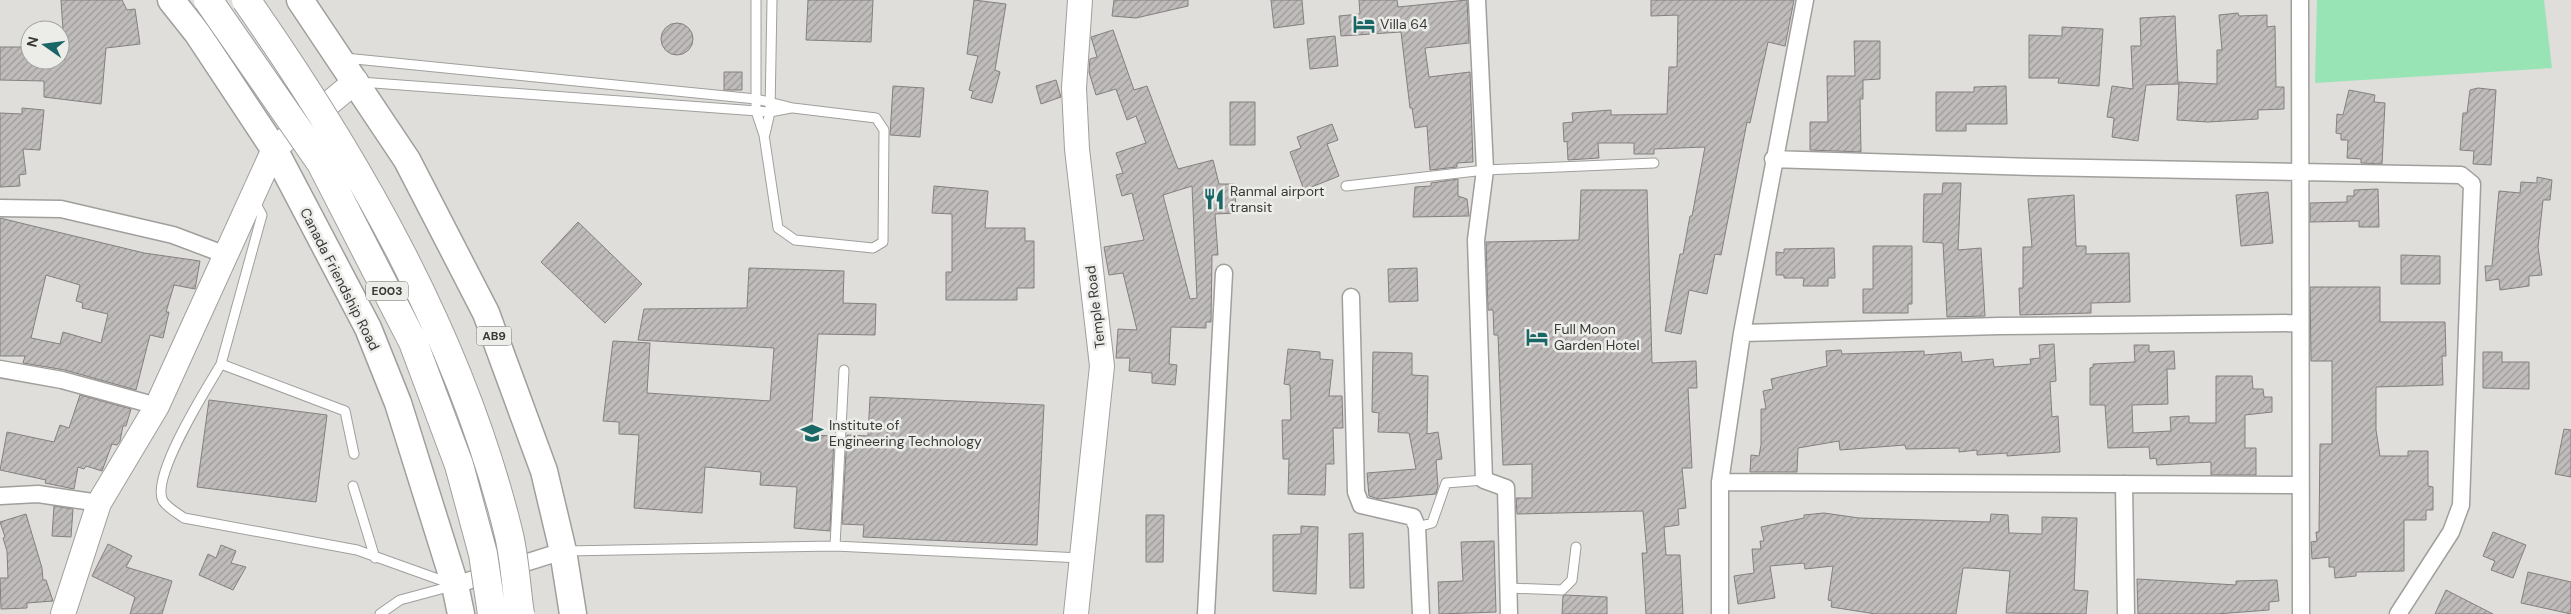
<svg xmlns="http://www.w3.org/2000/svg" width="2571" height="614" font-family="'DM Sans',sans-serif">
  <style>
    .green { fill: #99e4b5 }
    .building { fill: url(#building-hatch); stroke: #848080; fill-rule: evenodd }
    .lines { fill: none; stroke-linecap: round; stroke-linejoin: round }
    .lane-casing { stroke: #a09f9c; stroke-width: 11 }
    .street-casing { stroke: #a09f9c; stroke-width: 19 }
    .secondary-casing { stroke: #a09f9c; stroke-width: 26 }
    .primary-casing { stroke: #a09f9c; stroke-width: 29 }
    .lane { stroke: #fff; stroke-width: 9 }
    .street { stroke: #fff; stroke-width: 16 }
    .secondary { stroke: #fff; stroke-width: 24 }
    .primary { stroke: #fff; stroke-width: 26 }
    .highway-bridge-casing { stroke: #a09f9c; stroke-width: 30; stroke-linecap: butt }
    .highway-bridge { stroke: #fff; stroke-width: 28 }
    .labels { text-anchor: middle; stroke-width: 5; stroke-linejoin: round; paint-order: stroke }
    .shield { fill: #ecece9; stroke: #6f6f6d; stroke-width: 1 }
    .shield-label { font-size: 12px; font-weight: bold; fill: #393938 }
    .poi-label { font-size: 14px; fill: #393938; stroke: #ecece9; text-anchor: start }
    .street-label { font-size: 14px; fill: #393938; stroke: #ecece9 }
  </style>
  <defs>
    <pattern id="building-hatch" width="6" height="6" patternUnits="userSpaceOnUse" patternTransform="scale(1.25)"><rect width="6" height="6" fill="#bfbcbb"/><path d="M-1 1l2-2M0 6l6-6M5 7l2-2" fill="none" stroke="#9c9a99"/></pattern>
  </defs>
  <rect width="100%" height="100%" fill="#dfdedb"/>
  <path class="green" d="M2317,0H2544L2552,68L2315,83Z"/>
  <path class="building" d="M61,0H122L127,10L135,9L140,44L106,48L101,104L44,97V81L0,80V47H30V60H65Z
    M808,0H873L871,42L806,40Z
    M974,0L1006,4L995,70L1000,72L992,103L971,98L973,91L969,90L978,56L967,54Z
    M1114,0H1188V6L1136,18L1112,16Z
    M1271,0H1302L1304,24L1274,28Z
    M1359,0H1397L1398,7L1467,0L1469,43L1425,48L1429,77L1470,72L1473,162L1457,163V167L1430,170L1427,126L1415,128L1412,108H1410L1401,32L1341,36L1339,16L1360,14Z
    M1651,0H1794L1785,46L1768,42L1750,123L1747,122L1721,255L1715,254L1707,294L1689,290L1681,334L1665,331L1680,254H1683L1690,216H1692L1705,147L1654,149V154H1634V143H1598L1599,158L1568,160L1567,141L1564,142L1563,123L1573,122L1572,113L1611,110V115L1667,114L1669,67H1677L1678,15L1651,16Z
    M2238,13L2239,16L2267,15V27L2275,26L2276,87H2284V109L2258,110V119L2208,122L2177,120L2179,82L2217,84V50H2222L2219,15Z
    M2175,16L2178,84L2146,85L2138,141L2112,137L2114,118L2107,117L2112,86L2133,89L2131,46H2141L2140,18Z
    M661 39a16 16 0 1 1 32 0a16 16 0 1 1-32 0Z
    M2062,27L2103,29L2099,86L2058,83L2059,78H2029V35L2062,36Z
    M1113,30L1134,90L1147,86L1178,169L1213,160L1219,184H1235L1236,213L1215,214L1218,255H1212L1211,322H1206V328L1171,327L1169,364L1177,365L1175,385L1152,383V373L1129,371L1130,358H1116L1118,329L1137,330L1123,273L1109,275L1104,247L1144,240L1132,193L1122,196L1116,175L1123,173L1116,153L1146,143L1136,116L1127,120L1116,89L1096,95L1089,72L1090,59L1097,57L1091,37ZM1192,186L1197,298L1190,299L1163,195Z
    M1335,36L1338,66L1310,69L1307,39Z
    M1854,41H1880V79L1863,80V99H1860L1861,152L1810,150V122H1828L1827,76H1855Z
    M724,72H742V90H724Z
    M1056,80L1061,97L1041,104L1036,86Z
    M893,86L924,88L920,137L890,135Z
    M2006,86L2007,124H1966V131H1936V92H1974V87Z
    M2478,88L2496,90L2491,165L2473,164L2474,151L2460,150L2463,113H2467L2470,90Z
    M2349,90L2375,95L2374,102L2385,103L2382,164L2361,163V159L2347,158L2348,140H2341V134L2336,133L2337,114L2343,115Z
    M1230,102H1255V145H1230Z
    M22,108L44,110L40,150L23,149L26,174L19,175L20,186L0,187V113L22,114Z
    M1332,124L1338,140L1327,144L1339,176L1304,190L1290,152L1301,148L1297,137Z
    M2537,177L2552,180L2550,200H2543L2538,247L2542,275L2529,276V286L2500,290L2499,279L2486,281L2485,266H2492L2499,191L2520,193L2521,182L2537,183Z
    M1458,179V196L1467,199L1469,216L1413,217L1415,187L1431,186V183Z
    M1943,183H1961L1958,250L1981,248L1985,316L1947,317L1943,243L1923,242L1924,194H1942Z
    M934,186L988,191L985,228H1025V241H1034V288H1017V300H946V272H952V214L932,213Z
    M2378,189L2379,227H2359V221L2310,222V203L2347,202V196H2354V190Z
    M1581,190H1647L1652,363L1696,361L1697,388H1688L1692,468H1682L1686,508L1678,509L1679,525L1664,527L1666,555H1680L1683,614H1646L1642,553H1647L1643,511L1517,514L1516,498H1532V464L1503,465L1498,335H1494L1493,310H1488L1486,242L1579,240Z
    M2268,192L2273,243L2241,246L2236,195Z
    M2074,195L2076,246H2086V254L2129,253L2130,302L2091,303V313L2020,315L2019,288H2023V247H2032L2028,199Z
    M0,218L144,253L200,261L195,289L174,285L166,312H169L163,338L150,335L136,390L65,370L23,363L25,356H0ZM46,275L80,285L76,301L83,303L82,308L108,314L101,343L63,332L60,344L31,338Z
    M578,222L642,284L605,323L541,262Z
    M1873,246H1912V304H1908V313H1863V289H1873Z
    M1834,248L1835,278H1828V286H1803L1804,278H1784V275H1776V252L1784,253V249Z
    M2401,255L2440,256V284H2401Z
    M749,268L844,271L843,303L876,304L875,335L818,334L811,435L834,436L830,531L794,528L797,487L760,485L761,472L705,467L702,513L634,508L639,435L619,434V422L603,421L613,341L650,343L647,393L770,401L774,348L638,340L644,309L747,308Z
    M1417,268L1418,301L1389,302L1388,269Z
    M2310,287H2380V322H2445L2446,356H2442L2443,385L2376,387V430L2380,456H2408V451H2428V486L2433,487V510H2426V520H2404V571L2356,572V576L2335,578L2334,567H2329V557L2312,559L2311,542L2317,541L2316,532H2319L2320,444H2332V361H2311Z
    M2054,344L2056,381L2050,382L2052,417L2058,416L2060,452L2007,456V453L1977,455V450L1959,452V448L1906,449L1905,445L1840,450L1839,441L1798,448L1797,472H1750L1751,455L1759,456L1761,445V409H1766L1763,391L1773,389L1771,379L1827,366L1826,351L1841,350L1842,354L1924,351V355L1961,352L1962,362L1993,359L1994,367L2031,364L2030,359L2040,358L2039,345Z
    M2134,345H2149V352L2174,351L2175,369H2167L2168,404L2132,405L2133,433L2171,431L2170,417L2189,416V423H2216V376H2252L2253,389H2263L2264,397H2272V412L2245,415V448H2256V475H2211V462L2157,465L2156,458L2150,459L2149,447L2108,448L2105,405H2090V368L2093,367V364L2135,362Z
    M1288,349L1320,352V359L1333,360L1329,396H1342L1343,428H1333L1334,464H1326L1325,495L1288,494L1289,459H1283L1282,420H1291L1290,385L1284,384Z
    M1373,352L1412,353V375L1428,376L1427,434L1438,432L1442,459L1436,460L1438,486L1436,494L1379,499L1369,496L1367,473L1416,469L1409,433L1378,432L1379,413L1372,412Z
    M2483,352H2502V362H2529V389L2483,388Z
    M80,395L131,409L126,426H123L120,441L117,445L112,444L102,471L86,466L84,469L78,467L74,489L45,483L46,480L0,470L7,432L54,442L60,425L69,428Z
    M870,397L1044,405L1037,545L863,537L864,525L842,524L847,435L868,436Z
    M209,400L327,415L316,502L197,487Z
    M2564,429L2571,430V477L2555,474Z
    M54,506L73,509L71,537L52,536Z
    M1824,513L1859,518L1990,522L1991,514L2008,515L2009,533L2042,534V517L2077,518L2074,590L2088,591L2086,614L2006,613L2010,571L1970,568H1963L1956,614H1876L1831,607L1832,601L1828,600L1833,566L1805,569L1804,563L1770,566L1775,598L1738,604L1734,576L1754,573L1752,549H1761L1760,541H1764L1761,527L1804,518V515Z
    M26,514L42,568L43,580H46L53,601L27,603V608L1,609L0,578H8L7,551L3,538L5,537L0,522Z
    M1146,515H1164L1163,562H1146Z
    M1301,526L1318,527L1316,594L1273,591V535L1301,534Z
    M2493,532L2526,545L2513,578L2491,570L2495,561L2483,556Z
    M1363,533L1364,588H1350L1349,534Z
    M1494,541L1496,612L1439,614L1438,582L1463,581L1461,542Z
    M108,544L132,556L126,567L172,581L162,614H130L135,597L92,576Z
    M221,545L236,551L231,563L246,567L233,590L199,575L208,554L216,558Z
    M2528,572L2571,582V614L2521,603Z
    M2137,579L2236,585V581L2277,580L2279,601L2269,602V610L2216,614H2138Z
    M2446,590L2493,614H2435Z
    M1565,595L1607,597V614H1562L1563,596Z"/>
  <g class="lines">
    <g class="lane-casing">
      <path id="lane" d="M345,58L756,99L793,108L876,118L884,130L883,242L873,248L795,240L778,228L764,135L756,111V0
        M360,82L770,112L791,108
        M765,134L770,112L772,0
        M1346,186L1485,170L1654,163
        M254,200L262,215L221,364L345,411L354,454
        M221,364C207,388 150,477 163,501C168,508 177,513 184,518L357,550L449,583
        M353,486L375,558
        M1417,527L1432,523L1446,483L1484,480
        M835,546L844,370
        M566,551L835,546L1080,558
        M1509,588L1562,590L1572,580L1576,547
        M380,614L400,600L452,586"/>
    </g>
    <g class="street-casing">
      <path id="street" d="M1477,0L1485,170L1476,240L1484,480L1506,488L1509,614
        M2300,0L2301,614
        M1773,159L2035,167L2461,175L2472,184L2461,505L2451,532L2398,614
        M0,208L61,209L173,235L226,255
        M1351,297L1356,492L1361,505L1413,517L1417,527L1421,614
        M1742,333L1999,326L2300,323
        M0,369L62,380L157,406
        M1720,482L2300,485
        M2124,484L2126,614
        M0,496L38,494L99,503
        M455,585L563,551
        M1206,614L1224,273
        M1720,614V482L1742,333L1805,0"/>
    </g>
    <g class="secondary-casing">
      <path id="secondary" d="M63,614L99,503L157,406L274,149L356,81
        M1076,614L1102,366L1077,149L1074,88L1080,0"/>
    </g>
    <g class="primary-casing">
      <path id="primary" d="M171,0L198,34L274,149L368,328L398,403L455,585L461,614
        M300,0L407,160L486,313L544,471L563,551L573,614"/>
    </g>
    <use href="#lane" class="lane"/>
    <use href="#street" class="street"/>
    <use href="#secondary" class="secondary"/>
    <use href="#primary" class="primary"/>
    <g class="highway-bridge-casing">
      <path id="highway-bridge" d="M208,0L321,163L413,342L459,465L483,554L492,614
        M246,0C360,163 462,341 509,535C515,561 516,588 520,614"/>
    </g>
    <use href="#highway-bridge" class="highway-bridge"/>
  </g>
  <defs>
    <g id="hotel-bare" transform="scale(1.725)"><path d="M-6-4.5h1.5V1H6V5H4.5V3h-9V5H-6ZM-4 0a1.8 1.8 0 1 1 3.6 0ZM.5 0V-2.5h3Q6-2.5 6 0Z" fill="#186665" stroke="#ecece9" stroke-width="2.5" paint-order="stroke"/></g>
    <g id="restaurant-bare" transform="scale(1.725)"><path d="M-5-6h1v4h1v-4h1v4h1v-4h1v5L-1.5 .5V6h-2V.5L-5-1ZM5-6V6H3V1.5H1.5Q1.5-4 5-6Z" fill="#186665" stroke="#ecece9" stroke-width="2.5" paint-order="stroke"/></g>
    <g id="university-bare" transform="scale(1.725)"><path d="M0-5L7-2L0 1L-7-2ZM-4 1L0 2.5L4 1V4Q0 6-4 4Z" fill="#186665" stroke="#ecece9" stroke-width="2.5" paint-order="stroke"/></g>
  </defs>
  <g fill-rule="evenodd">
    <use href="#hotel-bare" x="1364" y="24"/>
    <use href="#restaurant-bare" x="1214" y="199"/>
    <use href="#hotel-bare" x="1537" y="337"/>
    <use href="#university-bare" x="812" y="433"/>
  </g>
  <g class="labels">
    <g class="shield">
      <rect x="366" y="281.5" width="42" height="19" rx="4"/>
      <rect x="476.5" y="326.5" width="35" height="19" rx="4"/>
    </g>
    <g class="shield-label">
      <text x="387" y="295">E003</text>
      <text x="494" y="340">AB9</text>
    </g>
    <g class="poi-label">
      <text x="1380" y="29">Villa 64</text>
      <text x="1230" y="196">Ranmal airport<tspan x="1230" dy="16">transit</tspan></text>
      <text x="1554" y="334">Full Moon<tspan x="1554" dy="16">Garden Hotel</tspan></text>
      <text x="829" y="430">Institute of<tspan x="829" dy="16">Engineering Technology</tspan></text>
    </g>
    <g class="street-label">
      <text transform="translate(340 279) rotate(63)" y="5">Canada Friendship Road</text>
      <text transform="translate(1095 307) rotate(-97)" y="5">Temple Road</text>
    </g>
  </g>
  <g transform="translate(45 45) rotate(284)"><circle r="24" fill="#ecece9" stroke="#a4a4a2"/>
  <path d="M0-4L9 19L0 12L-9 19Z" fill="#186665"/>
  <text y="-8" font-size="14" font-weight="bold" text-anchor="middle" fill="#393938">N</text>
  </g>
</svg>
